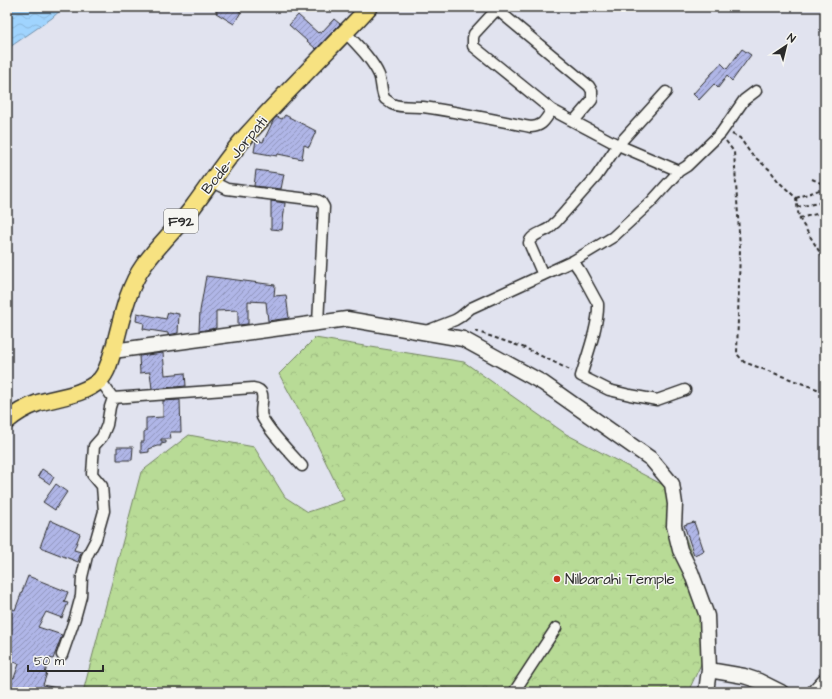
<svg xmlns="http://www.w3.org/2000/svg" width="832" height="699" font-family="'Architects Daughter',sans-serif">
  <style>
    .forest { fill: url(#forest-crowns); stroke: #728360 }
    .water { fill: url(#water-waves); stroke: #7190aa }
    .building { fill: url(#building-hatch); stroke: #2b2b2b }
    .lines { fill: none; stroke-linecap: round; stroke-linejoin: round }
    .street-casing { stroke: #2b2b2b; stroke-width: 13 }
    .secondary-casing { stroke: #2b2b2b; stroke-width: 17 }
    .primary-casing { stroke: #2b2b2b; stroke-width: 19 }
    .path { stroke: #2b2b2b; stroke-width: 2; stroke-dasharray: 4 3; stroke-linecap: butt }
    .street { stroke: #f6f6f2; stroke-width: 10 }
    .secondary { stroke: #f6f6f2; stroke-width: 14 }
    .primary { stroke: #f7e281; stroke-width: 16 }
    .poi-dot { fill: #c8321e; stroke: #f6f6f2; stroke-width: 1.5 }
    .labels { text-anchor: middle; stroke-width: 3; stroke-linejoin: round; paint-order: stroke }
    .shield { fill: #f6f6f2; stroke: #686867; stroke-width: 1 }
    .shield-label { font-size: 14px; font-weight: bold; fill: #2b2b2b }
    .street-label { font-size: 15px; fill: #2b2b2b; stroke: #f6f6f2 }
    .poi-label { font-size: 15px; fill: #2b2b2b; stroke: #f6f6f2; text-anchor: start }
  </style>
  <defs>
    <pattern id="forest-crowns" width="20" height="18" patternUnits="userSpaceOnUse"><rect width="20" height="18" fill="#b8db96"/><path d="M2 6a3 3 0 1 1 6 0M12 15a3 3 0 1 1 6 0" fill="none" stroke="#9ebc81"/></pattern>
    <pattern id="water-waves" width="16" height="10" patternUnits="userSpaceOnUse"><rect width="16" height="10" fill="#a0d4fe"/><path d="M0 5q4-4 8 0t8 0" fill="none" stroke="#8ab6da"/></pattern>
    <pattern id="building-hatch" width="6" height="6" patternUnits="userSpaceOnUse"><rect width="6" height="6" fill="#b0b6e7"/><path d="M-1 1l2-2M0 6l6-6M5 7l2-2" fill="none" stroke="#8f94bb"/></pattern>
  </defs>
  <rect width="100%" height="100%" fill="#e1e3ef"/>
  <filter id="ink" filterUnits="userSpaceOnUse"><feTurbulence type="fractalNoise" baseFrequency=".025" numOctaves="2"/><feDisplacementMap in="SourceGraphic" scale="8" xChannelSelector="R" yChannelSelector="G"/><feConvolveMatrix kernelMatrix="1 2 1 2 8 2 1 2 1" color-interpolation-filters="sRGB"/></filter>
  <g filter="url(#ink)">
    <path class="forest" d="M315,338L464,362L566,434L667,487L692,555L708,649L688,692H83L141,472L189,435L254,447L285,497L308,512L344,500L316,442L279,374Z"/>
    <path class="water" d="M7,7H64L52,18L7,49Z"/>
    <path class="building" d="M219,7H232L241,12L234,24L216,13Z
      M298,15L318,33L319,32L321,33L334,19L340,24L316,49L289,25Z
      M742,49L751,55L732,81L727,76L718,88L714,84L699,100L693,94L721,63L727,69Z
      M285,115L316,131L309,147L304,145L302,159L278,154L277,156L254,152L256,140L263,142L274,119L277,117L282,119Z
      M256,170L284,174L281,189L254,186Z
      M271,201L285,203L282,230L271,229Z
      M206,276L275,285L274,296L286,295L289,318L268,321L266,302L248,301V324L238,325V310L216,311V328L199,331L200,311Z
      M168,312L179,314L178,333L168,335V333L143,329L144,323L136,321L137,313L166,319Z
      M163,353L165,375L185,373L186,386L152,389L150,372L140,373L139,356Z
      M180,400L181,432H170L171,439H161V441H166V443L161,444V446H157L149,449V452L141,453V442H144V431H146V418L163,417V401Z
      M117,447H133L132,460H117Z
      M42,469L54,477L50,484L38,476Z
      M56,484L67,492L55,510L43,502Z
      M50,520L80,534L74,550L81,552L78,562L40,547Z
      M694,522L704,551L694,555L684,525Z
      M28,576L68,592L64,602L68,603L62,618L46,612L38,627L62,635L53,659L50,658L45,673H47L43,685L61,689V692H12L13,689L7,687V676L14,678L19,664L7,659V606L15,610Z"/>
    <g class="lines">
      <g class="street-casing">
        <path id="street" d="M494,7L589,86L592,91V100L574,121
          M497,9L474,34L473,38V46L552,110
          M345,32C357,45 372,59 379,75C382,82 381,94 385,99C387,100 390,103 392,104C401,108 413,106 423,107C459,112 495,120 531,127C544,126 545,119 552,110L618,145L679,171
          M211,181L227,189L317,200L321,202L324,207L318,323
          M573,261L580,271L598,304C599,324 587,356 581,376L609,390L630,395L657,400L685,390
          M543,275L529,243C531,235 541,233 548,229C551,227 553,224 556,222L596,177L618,145L666,92
          M424,332L455,320L460,317L471,308L573,261L613,237L626,225L651,202L679,171L687,166L721,133L744,100L756,91
          M113,398L253,388C270,390 258,407 262,417C270,433 290,452 302,466
          M62,655L75,618L81,596L82,577L87,556L96,539L104,511L102,486L92,474L94,446L102,437L107,425L110,407L113,398L100,380
          M514,692L556,628"/>
      </g>
      <g class="secondary-casing">
        <path id="secondary" d="M113,351L347,319L463,339L543,383L651,459L672,484L675,504L674,526L680,550L691,572L707,616L709,670L706,692
          M709,670L744,676L759,681L781,692
          M814,692L825,680"/>
      </g>
      <g class="primary-casing">
        <path id="primary" d="M7,421C16,413 27,407 38,403C58,397 84,395 100,380C109,370 111,356 115,344C122,317 128,287 144,265C159,244 178,227 193,207C211,183 227,157 248,134C274,105 302,77 329,49C342,35 356,22 369,7"/>
      </g>
      <path class="path" d="M732,134L740,138L751,154L770,170L778,181L796,198L799,218L825,261
        M726,141L734,152L740,248L737,354L744,362L825,392
        M812,179L825,185
        M796,198L825,188
        M825,200V206
        M797,207L824,202
        M799,218L825,212
        M475,331L525,348L572,371"/>
      <use href="#street" class="street"/>
      <use href="#secondary" class="secondary"/>
      <use href="#primary" class="primary"/>
    </g>
  </g>
  <circle class="poi-dot" cx="557" cy="579" r="4"/>
  <g class="labels">
    <rect class="shield" x="164" y="209" width="34" height="24" rx="3"/>
    <g class="shield-label">
      <text x="181" y="226">F92</text>
    </g>
    <g class="street-label">
      <text transform="translate(234 155) rotate(-51)" y="5">Bode- Jorpati</text>
    </g>
    <g class="poi-label">
      <text x="565" y="584">Nilbarahi Temple</text>
    </g>
  </g>
  <rect width="832" height="699" fill="none" stroke="#f6f6f2" stroke-width="24"/>
  <rect x="12" y="12" width="808" height="675" fill="none" stroke="#2b2b2b" stroke-width="1.5" filter="url(#ink)"/>
  <g transform="translate(786 46) rotate(35)" stroke="#f6f6f2" stroke-width="3" paint-order="stroke">
  <path d="M0-3L7 15L0 10L-7 15Z" fill="#2b2b2b"/>
  <text y="-6" font-size="11" font-weight="bold" text-anchor="middle" fill="#2b2b2b">N</text>
  </g>
  <path d="M28 665v6h75v-6" fill="none" stroke="#2b2b2b" stroke-width="2"/>
  <text x="34" y="665" font-size="12" fill="#2b2b2b" stroke="#f6f6f2" stroke-width="3" paint-order="stroke">50 m</text>
</svg>
